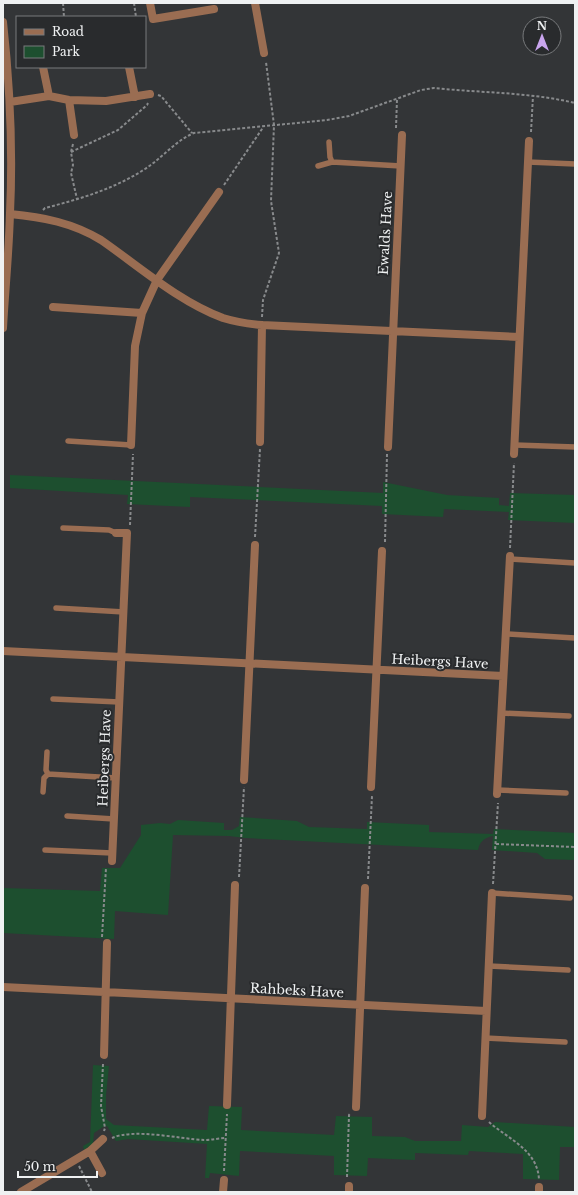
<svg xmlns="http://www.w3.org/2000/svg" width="578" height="1195" font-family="'Libre Baskerville',serif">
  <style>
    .green { fill: #1d4f2f }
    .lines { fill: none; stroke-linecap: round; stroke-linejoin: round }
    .path { stroke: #888a8c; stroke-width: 2; stroke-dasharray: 3 2; stroke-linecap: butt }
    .service { stroke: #9a6d52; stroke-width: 5.5 }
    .minor { stroke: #9a6d52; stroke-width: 8 }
    .labels { text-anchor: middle; stroke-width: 4; stroke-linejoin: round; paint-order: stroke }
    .street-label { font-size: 13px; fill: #eff1f2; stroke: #292b2d }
  </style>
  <rect width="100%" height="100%" fill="#333537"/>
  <path class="green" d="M10,475L383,493V482L447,495L499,498V505L509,506L510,493L575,495V523L508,520L509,512L444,509L443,517L382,514V506L190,497V507L127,504L128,495L10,488Z
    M240,817L297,821L309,827L367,829V822L429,825V832L493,834L494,829L575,833V860L545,859L537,853L492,850L493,836C484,838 480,841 478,850L245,838L229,836L173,835L168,915L115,911L114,939L3,933V888L100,891L102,868H120L141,835V825L160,823L170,824L178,820L224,823V830H232L239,826Z
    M93,1065L109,1066L106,1095V1119L114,1125L207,1130L209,1106L242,1107L241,1130L334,1135L336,1116L372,1117V1136L405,1137L415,1141H461L462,1125L488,1127L495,1122L575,1127V1147H560L559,1180L523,1179V1154L469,1151L468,1155L415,1153V1160L368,1158L367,1176L334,1175V1156L240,1151L239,1176L210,1173L209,1178H205L207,1144L128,1139L116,1141L107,1126L103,1127L94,1133L93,1144L84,1150L83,1146L90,1142Z"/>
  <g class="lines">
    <path class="path" d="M63,3L64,17
      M134,3L136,17
      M158,95L161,96L192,133
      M396,128L397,99
      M531,132L533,96
      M73,144L71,152L73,165L71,173L77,199
      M71,152L118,130L147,105L148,103
      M224,185L264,126
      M43,210L45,208C80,199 114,189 145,169C162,158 175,141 194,133L327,120L349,116L421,90L434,88C481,93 529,92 575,103
      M262,317L263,300L279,253L271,201L274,125L266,62
      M130,525L133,454
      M255,537L260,449
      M385,542L387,454
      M510,548L514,463
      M496,844L575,847
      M239,877L244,787
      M368,879L372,796
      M493,884L498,803
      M102,937L106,868
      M103,1064L101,1106L105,1128L104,1131
      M489,1122C508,1139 538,1150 539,1180
      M112,1138C134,1128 180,1139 204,1140C212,1140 219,1138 226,1138
      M79,1166L92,1192
      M224,1171L227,1114
      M347,1177L349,1115L350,1114"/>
    <path class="service" d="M332,162L401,166
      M528,162L575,164
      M318,166L332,162L330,157L329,142
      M68,441L131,445
      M515,445L575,447
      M63,528L109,530L116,533
      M510,559L575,563
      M56,608L124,612
      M506,634L575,638
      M53,699L119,702
      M501,713L569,716
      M48,774L116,778
      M497,790L566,793
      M43,792L44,778L48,774L46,770L47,752
      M67,816L114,819
      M45,850L112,853
      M492,893L570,898
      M489,966L568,970
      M485,1038L565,1042"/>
    <path class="minor" d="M150,3L153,19L214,9
      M255,3L264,53
      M3,22C10,86 13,150 10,213C9,252 5,290 3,328
      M43,67L49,96
      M129,67L135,97
      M69,100L74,135
      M10,102L49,96L69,100L106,101L150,94
      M10,214C43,217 73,223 101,240C140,267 178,301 223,318C236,322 249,324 262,325
      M53,307L142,313
      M260,442L262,325L519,337
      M131,445L135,346L142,313L157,280L219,192
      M388,447L402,135
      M514,454L529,141
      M3,651L503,676
      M244,780L255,545
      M371,787L382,551
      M497,794L510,556
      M112,861L127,533H116
      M3,987L486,1011
      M104,1055L107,943
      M227,1105L235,885
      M356,1107L365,888
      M482,1116L492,893
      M90,1151L102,1173
      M21,1192L90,1151L103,1139
      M223,1192L224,1180
      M349,1192V1186
      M539,1192V1187"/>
  </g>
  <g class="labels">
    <g class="street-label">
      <text transform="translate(385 233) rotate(-87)" y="5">Ewalds Have</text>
      <text transform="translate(440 661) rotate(3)" y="5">Heibergs Have</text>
      <text transform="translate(104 758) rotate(-88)" y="5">Heibergs Have</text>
      <text transform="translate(297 990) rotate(3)" y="5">Rahbeks Have</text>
    </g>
  </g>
  <rect width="578" height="1195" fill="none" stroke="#eff1f2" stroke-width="8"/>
  <rect x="16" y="16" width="130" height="52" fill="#292b2d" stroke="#787a7c"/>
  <rect x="24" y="29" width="20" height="6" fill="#9a6d52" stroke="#787a7c"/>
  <text x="52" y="36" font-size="12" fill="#eff1f2">Road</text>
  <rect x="24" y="46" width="20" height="12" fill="#1d4f2f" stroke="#787a7c"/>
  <text x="52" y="56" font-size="12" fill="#eff1f2">Park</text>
  <g transform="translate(542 36)"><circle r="19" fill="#292b2d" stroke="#787a7c"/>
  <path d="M0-3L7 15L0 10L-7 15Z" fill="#c9a5ee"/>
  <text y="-6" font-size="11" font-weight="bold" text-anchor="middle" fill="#eff1f2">N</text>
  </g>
  <path d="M18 1171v6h79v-6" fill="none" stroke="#eff1f2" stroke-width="2"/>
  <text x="24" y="1171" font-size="12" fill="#eff1f2" stroke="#292b2d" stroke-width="3" paint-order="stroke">50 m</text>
</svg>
